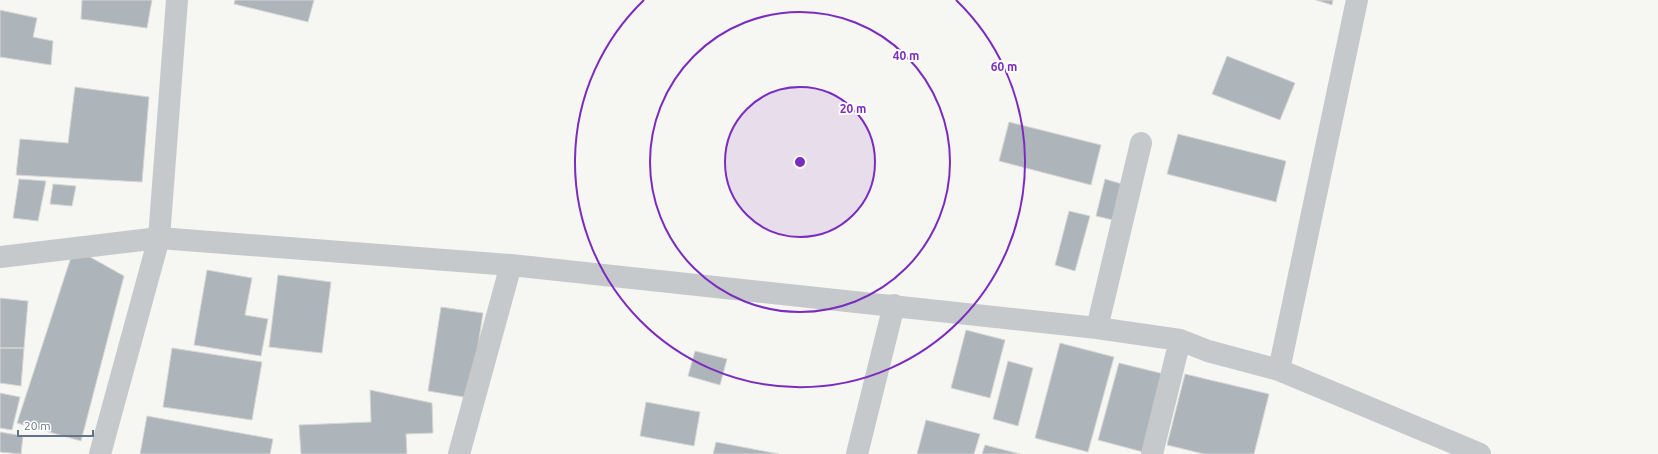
<svg xmlns="http://www.w3.org/2000/svg" width="1658" height="454" font-family="Ubuntu,sans-serif">
  <style>
    .building { fill: #adb5bb; stroke: #d7d7d5 }
    .lines { fill: none; stroke-linecap: round; stroke-linejoin: round }
    .minor { stroke: #c5c9cc; stroke-width: 22 }
    .ring { fill: none; stroke: #7b2cbf; stroke-width: 2 }
    .centre { fill: #7b2cbf; stroke: #fff; stroke-width: 2 }
    .ring-label { font-size: 12px; text-anchor: middle; font-weight: bold; fill: #7b2cbf; stroke: #fff; stroke-width: 4; stroke-linejoin: round; paint-order: stroke }
  </style>
  <rect width="100%" height="100%" fill="#f6f6f2"/>
  <path class="building" d="M82,0H152L147,28L81,19Z
    M235,0H314L308,22L234,4Z
    M1316,0H1333L1332,5Z
    M0,10L37,18L33,37L53,41L51,65L0,57Z
    M1227,56L1295,83L1280,120L1212,94Z
    M75,87L149,97L142,182L16,175L20,139L68,143Z
    M1009,122L1101,145L1091,185L999,161Z
    M1178,134L1286,161L1276,202L1167,174Z
    M19,179L46,181L38,221L13,218Z
    M1105,179L1122,184L1113,220L1096,216Z
    M53,184L76,186L72,206L50,204Z
    M1069,211L1090,216L1075,271L1055,265Z
    M74,248L124,276L81,441L17,423Z
    M207,270L252,278L245,315L268,319L261,356L194,345Z
    M278,275L331,282L322,353L269,347Z
    M0,298L28,301L24,348H0Z
    M441,307L483,313L470,398L428,391Z
    M966,330L1005,340L990,398L951,388Z
    M1060,343L1114,357L1088,452L1035,438Z
    M0,348H24L21,386L0,383Z
    M172,348L262,362L252,420L163,407Z
    M695,351L727,359L720,385L688,376Z
    M1008,361L1033,368L1018,426L993,419Z
    M1119,363L1164,374L1143,452L1098,440Z
    M1185,374L1269,394L1254,454H1204L1167,445Z
    M370,390L432,403L433,433L406,434L407,454H301L299,425L371,422Z
    M0,393L20,397L12,430L0,428Z
    M646,402L700,412L694,446L640,436Z
    M147,416L273,439L270,454H140Z
    M926,420L980,434L974,454H917Z
    M0,432L23,436L21,454L0,452Z
    M716,442L779,454H713Z
    M985,445L1020,454H982Z"/>
  <g class="lines">
    <path class="minor" d="M0,257L159,238L511,265L1097,328L1180,340L1208,351L1279,370L1480,454
      M1097,328L1141,143
      M1279,370L1357,0
      M100,454L159,238L177,0
      M459,454L511,265
      M857,454L894,305
      M1152,454L1180,340"/>
  </g>
  <circle cx="800" cy="162" r="75" fill="#7b2cbf" fill-opacity=".12"/>
  <g class="ring">
    <circle cx="800" cy="162" r="75"/>
    <circle cx="800" cy="162" r="150"/>
    <path d="M956 0A225 225 0 1 1 644 0"/>
  </g>
  <circle cx="800" cy="162" r="6" class="centre"/>
  <g class="ring-label">
    <text x="906" y="60">40 m</text>
    <text x="1004" y="71">60 m</text>
    <text x="853" y="113">20 m</text>
  </g>
  <path d="M18 430v6h75v-6" fill="none" stroke="#627586" stroke-width="2"/>
  <text x="24" y="430" font-size="12" fill="#627586" stroke="#ffffff" stroke-width="3" paint-order="stroke">20 m</text>
</svg>
